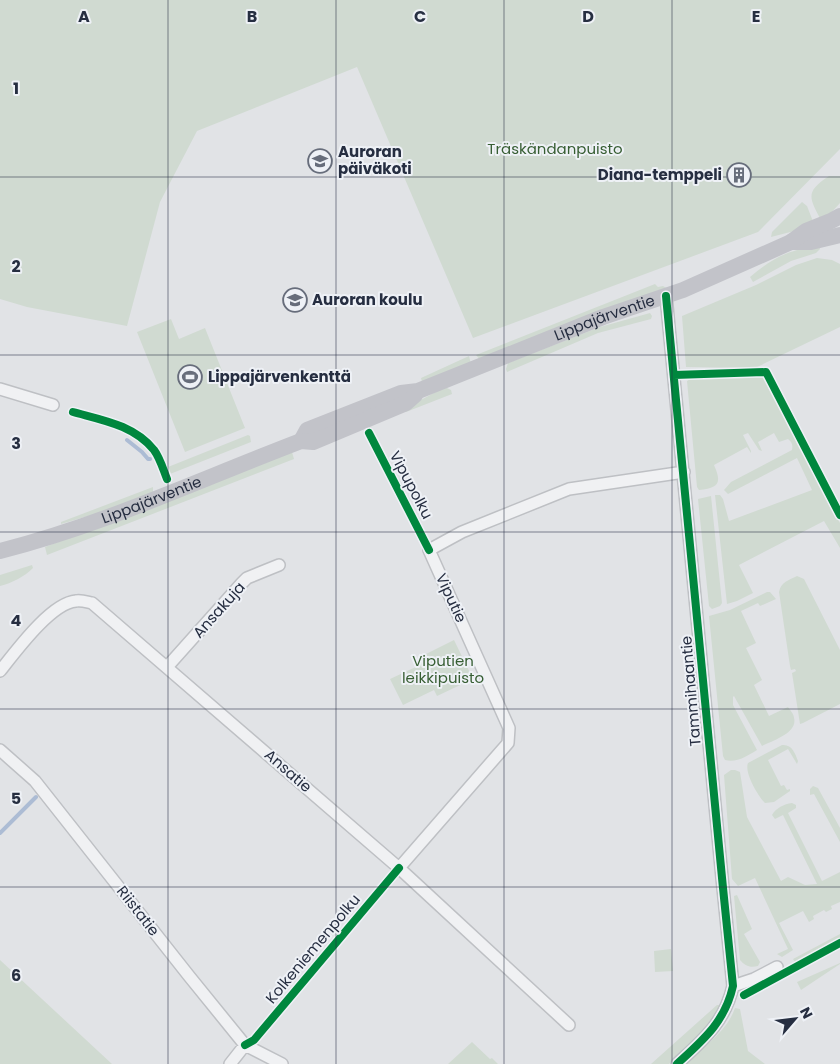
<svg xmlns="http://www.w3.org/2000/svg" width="840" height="1064" font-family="Poppins,sans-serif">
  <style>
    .green { fill: #d0dad1 }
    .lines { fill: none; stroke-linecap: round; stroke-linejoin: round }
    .stream { stroke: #acbcd4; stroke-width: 4 }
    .minor-casing { stroke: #bec0c4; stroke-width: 14 }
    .minor { stroke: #f0f1f3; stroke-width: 11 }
    .secondary { stroke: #c2c3c9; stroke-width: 16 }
    .cycleway-casing { stroke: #eef1f6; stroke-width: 11 }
    .cycleway { stroke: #00873e; stroke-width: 8 }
    .grid { fill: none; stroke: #262e41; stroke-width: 1; stroke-opacity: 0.55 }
    .labels { text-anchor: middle; stroke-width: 4; stroke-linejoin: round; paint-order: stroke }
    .park-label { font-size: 15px; fill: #375e33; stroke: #eef1f6 }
    .poi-label { font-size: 15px; font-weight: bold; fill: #262e41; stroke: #eef1f6; text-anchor: start }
    .street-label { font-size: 15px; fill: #262e41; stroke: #eef1f6 }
    .grid-label { font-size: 16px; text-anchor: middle; font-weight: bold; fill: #262e41; stroke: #eef1f6; stroke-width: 4; stroke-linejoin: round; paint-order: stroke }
  </style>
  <rect width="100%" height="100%" fill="#e1e3e6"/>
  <path class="green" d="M0,0H840V149L758,232L473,338L357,67L197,131L160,202L127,326L27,307L0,299Z
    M829,176H840V203L829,215L821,220C809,197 805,192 829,176Z
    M802,202L807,206L814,224L806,228L771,237L772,232Z
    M819,245L820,249L816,253L791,261L753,282L750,277C775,256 788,251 819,245Z
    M817,258L832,260L840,264V327L755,368L686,367L682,316L756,285L796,265Z
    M655,284L658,287L663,286L668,289L480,360L476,355Z
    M650,313L652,316L651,319L598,333L507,372L506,369L508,363L600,327Z
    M171,319L179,339L205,328L245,428L185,452L137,332Z
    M469,356L471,364L422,382L421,378Z
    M761,375L767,383L840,523V548L824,521L739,565L753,593L737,601L727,604L715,495H720L723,499L729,521L812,490L797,458L728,494L724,490L731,482L792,450C793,445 792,442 788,439L779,442L774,433L758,442L762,451L759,450L748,433L743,435L751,451V453L747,447L714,465C722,483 719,488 699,490L697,487L687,381L694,377Z
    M445,387L451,390L452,394L406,412L404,409Z
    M248,435L250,436L251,442L170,474L167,473L166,470L168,467Z
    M292,452L294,459L47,555L45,547L283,455Z
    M153,487V493L95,514L61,524V522Z
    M711,496L722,603L720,606L712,609L709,606L698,499Z
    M32,565L33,568C24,577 12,583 0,586V575Z
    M797,576L804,579L840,650V704L803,723L800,724L792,673L796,671L795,669L791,670L790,666L779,592C781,582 789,580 797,576Z
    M767,592H770L776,599L760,606L758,603L741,611L756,643L746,648L762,680L754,685L769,716L788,707C790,710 794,714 794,718C798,733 772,741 762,746L734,696L733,697V705L757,750C747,756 737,763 725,760L723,756L709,616L730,610Z
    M454,640L473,679L437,696L434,690L403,705L390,679L420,665L418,658Z
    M782,745C792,744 795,753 798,761L797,764L788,749L768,760L781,786L784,785L787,790L790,789V791L774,802L765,803C758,796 744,772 748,763Z
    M731,770H735L740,772L747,817L781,881L788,877L805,885L817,884L783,815L775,819L772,815C776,808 784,804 792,803L796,805V808L788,813L822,881L840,872V902L831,906L832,909L826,912L824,910L813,916L814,919L809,922L803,911L779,923L793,950L782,957L777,954L788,949L755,878L738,886L732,879L724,775Z
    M813,786L818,788L840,828V842L814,794L810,795V789Z
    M737,895L752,929L744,934L760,962L758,966C750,968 745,966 740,960L734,896Z
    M840,934V942L800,963L795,962L793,959Z
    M671,949L673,971L655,972L654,951Z
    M0,960L112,1064H0Z
    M840,963V964L801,990L797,982Z
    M717,1005H722L712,1025L669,1064H651Z
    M735,1008L740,1009L748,1051L765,1064H685C702,1048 727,1032 735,1008Z
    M472,1042L490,1059L492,1058L498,1064H448Z"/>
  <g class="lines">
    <path class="stream" d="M127,440L142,452L148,459H150
      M0,833L36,797"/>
    <g class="minor-casing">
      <path id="minor" d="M666,296L723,888L733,986C725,1022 703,1040 677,1064
        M0,389L53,405
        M167,667L242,583L247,578L279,565
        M0,671C16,651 51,603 76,601C81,600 87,602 92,603L399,868L569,1025
        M0,750L35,781L189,976L245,1045L282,1064
        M399,868L508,743L509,728L429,550L462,532L569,489L684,472
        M733,986L754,979L777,967
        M230,1064L245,1045"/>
    </g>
    <use href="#minor" class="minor"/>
    <g class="secondary">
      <path d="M791,242H811L840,235"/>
      <path id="s1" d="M301,441L307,430L401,393L418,391L603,317L683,290L791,242L806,231L831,221L840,216"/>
      <path id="s2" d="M0,551C103,525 201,479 301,441L313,442L406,403L415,395"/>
    </g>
    <g class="cycleway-casing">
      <path id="cycleway" d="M666,296L723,888L733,986C725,1022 703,1040 677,1064
        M674,375L766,372L840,515
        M73,412C102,420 134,425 154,450C160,458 163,469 167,479
        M369,433L429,550
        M744,995L840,943
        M245,1045L254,1040L399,868"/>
    </g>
    <use href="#cycleway" class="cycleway"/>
  </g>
  <path class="grid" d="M168,0V1064M336,0V1064M504,0V1064M672,0V1064M0,177H840M0,355H840M0,532H840M0,709H840M0,887H840"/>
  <defs>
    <g id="school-ring" transform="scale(1.25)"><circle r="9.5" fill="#eef1f6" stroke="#676d7b" stroke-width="1.5"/><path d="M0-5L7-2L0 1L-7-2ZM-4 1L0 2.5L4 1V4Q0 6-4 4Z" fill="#676d7b"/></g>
    <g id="building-ring" transform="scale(1.25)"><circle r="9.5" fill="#eef1f6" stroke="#676d7b" stroke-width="1.5"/><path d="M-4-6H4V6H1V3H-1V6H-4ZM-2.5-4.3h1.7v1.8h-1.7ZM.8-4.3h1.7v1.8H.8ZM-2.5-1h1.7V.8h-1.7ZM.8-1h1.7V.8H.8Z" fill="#676d7b"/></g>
    <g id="stadium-ring" transform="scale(1.25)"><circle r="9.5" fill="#eef1f6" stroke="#676d7b" stroke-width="1.5"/><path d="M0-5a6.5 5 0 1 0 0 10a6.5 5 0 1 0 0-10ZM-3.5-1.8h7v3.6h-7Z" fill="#676d7b"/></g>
  </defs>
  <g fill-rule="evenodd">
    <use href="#school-ring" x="320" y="161"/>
    <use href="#building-ring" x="739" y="175"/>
    <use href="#school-ring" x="295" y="300"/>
    <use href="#stadium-ring" x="190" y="377"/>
  </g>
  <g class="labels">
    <g class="park-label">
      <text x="555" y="154">Träskändanpuisto</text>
      <text x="443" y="666">Viputien<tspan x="443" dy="17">leikkipuisto</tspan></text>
    </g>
    <g class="poi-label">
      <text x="338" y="157">Auroran<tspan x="338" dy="17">päiväkoti</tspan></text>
      <text x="722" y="180" text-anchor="end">Diana-temppeli</text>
      <text x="312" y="305">Auroran koulu</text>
      <text x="208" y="382">Lippajärvenkenttä</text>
    </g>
    <g class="street-label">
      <text dy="5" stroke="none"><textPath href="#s1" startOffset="331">Lippajärventie</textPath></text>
      <text transform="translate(411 485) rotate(62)" y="5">Vipupolku</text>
      <text dy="5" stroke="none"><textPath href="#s2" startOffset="160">Lippajärventie</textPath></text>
      <text transform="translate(451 598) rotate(65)" y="5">Viputie</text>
      <text transform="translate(219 610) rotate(-48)" y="5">Ansakuja</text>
      <text transform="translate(691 691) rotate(-95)" y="5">Tammihaantie</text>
      <text transform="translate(288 771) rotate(41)" y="5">Ansatie</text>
      <text transform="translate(138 911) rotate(52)" y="5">Riistatie</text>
      <text transform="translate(313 949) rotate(-50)" y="5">Kolkeniemenpolku</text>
    </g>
  </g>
  <g class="grid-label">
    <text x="84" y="22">A</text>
    <text x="252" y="22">B</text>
    <text x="420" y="22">C</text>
    <text x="588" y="22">D</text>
    <text x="756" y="22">E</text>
    <text x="16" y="94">1</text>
    <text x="16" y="272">2</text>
    <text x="16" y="449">3</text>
    <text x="16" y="626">4</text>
    <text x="16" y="804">5</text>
    <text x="16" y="981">6</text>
  </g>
  <g transform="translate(795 1019) rotate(62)" stroke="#eef1f6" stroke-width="4" paint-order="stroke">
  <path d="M0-4L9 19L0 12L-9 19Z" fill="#262e41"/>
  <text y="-8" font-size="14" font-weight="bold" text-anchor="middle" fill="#262e41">N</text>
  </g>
</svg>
